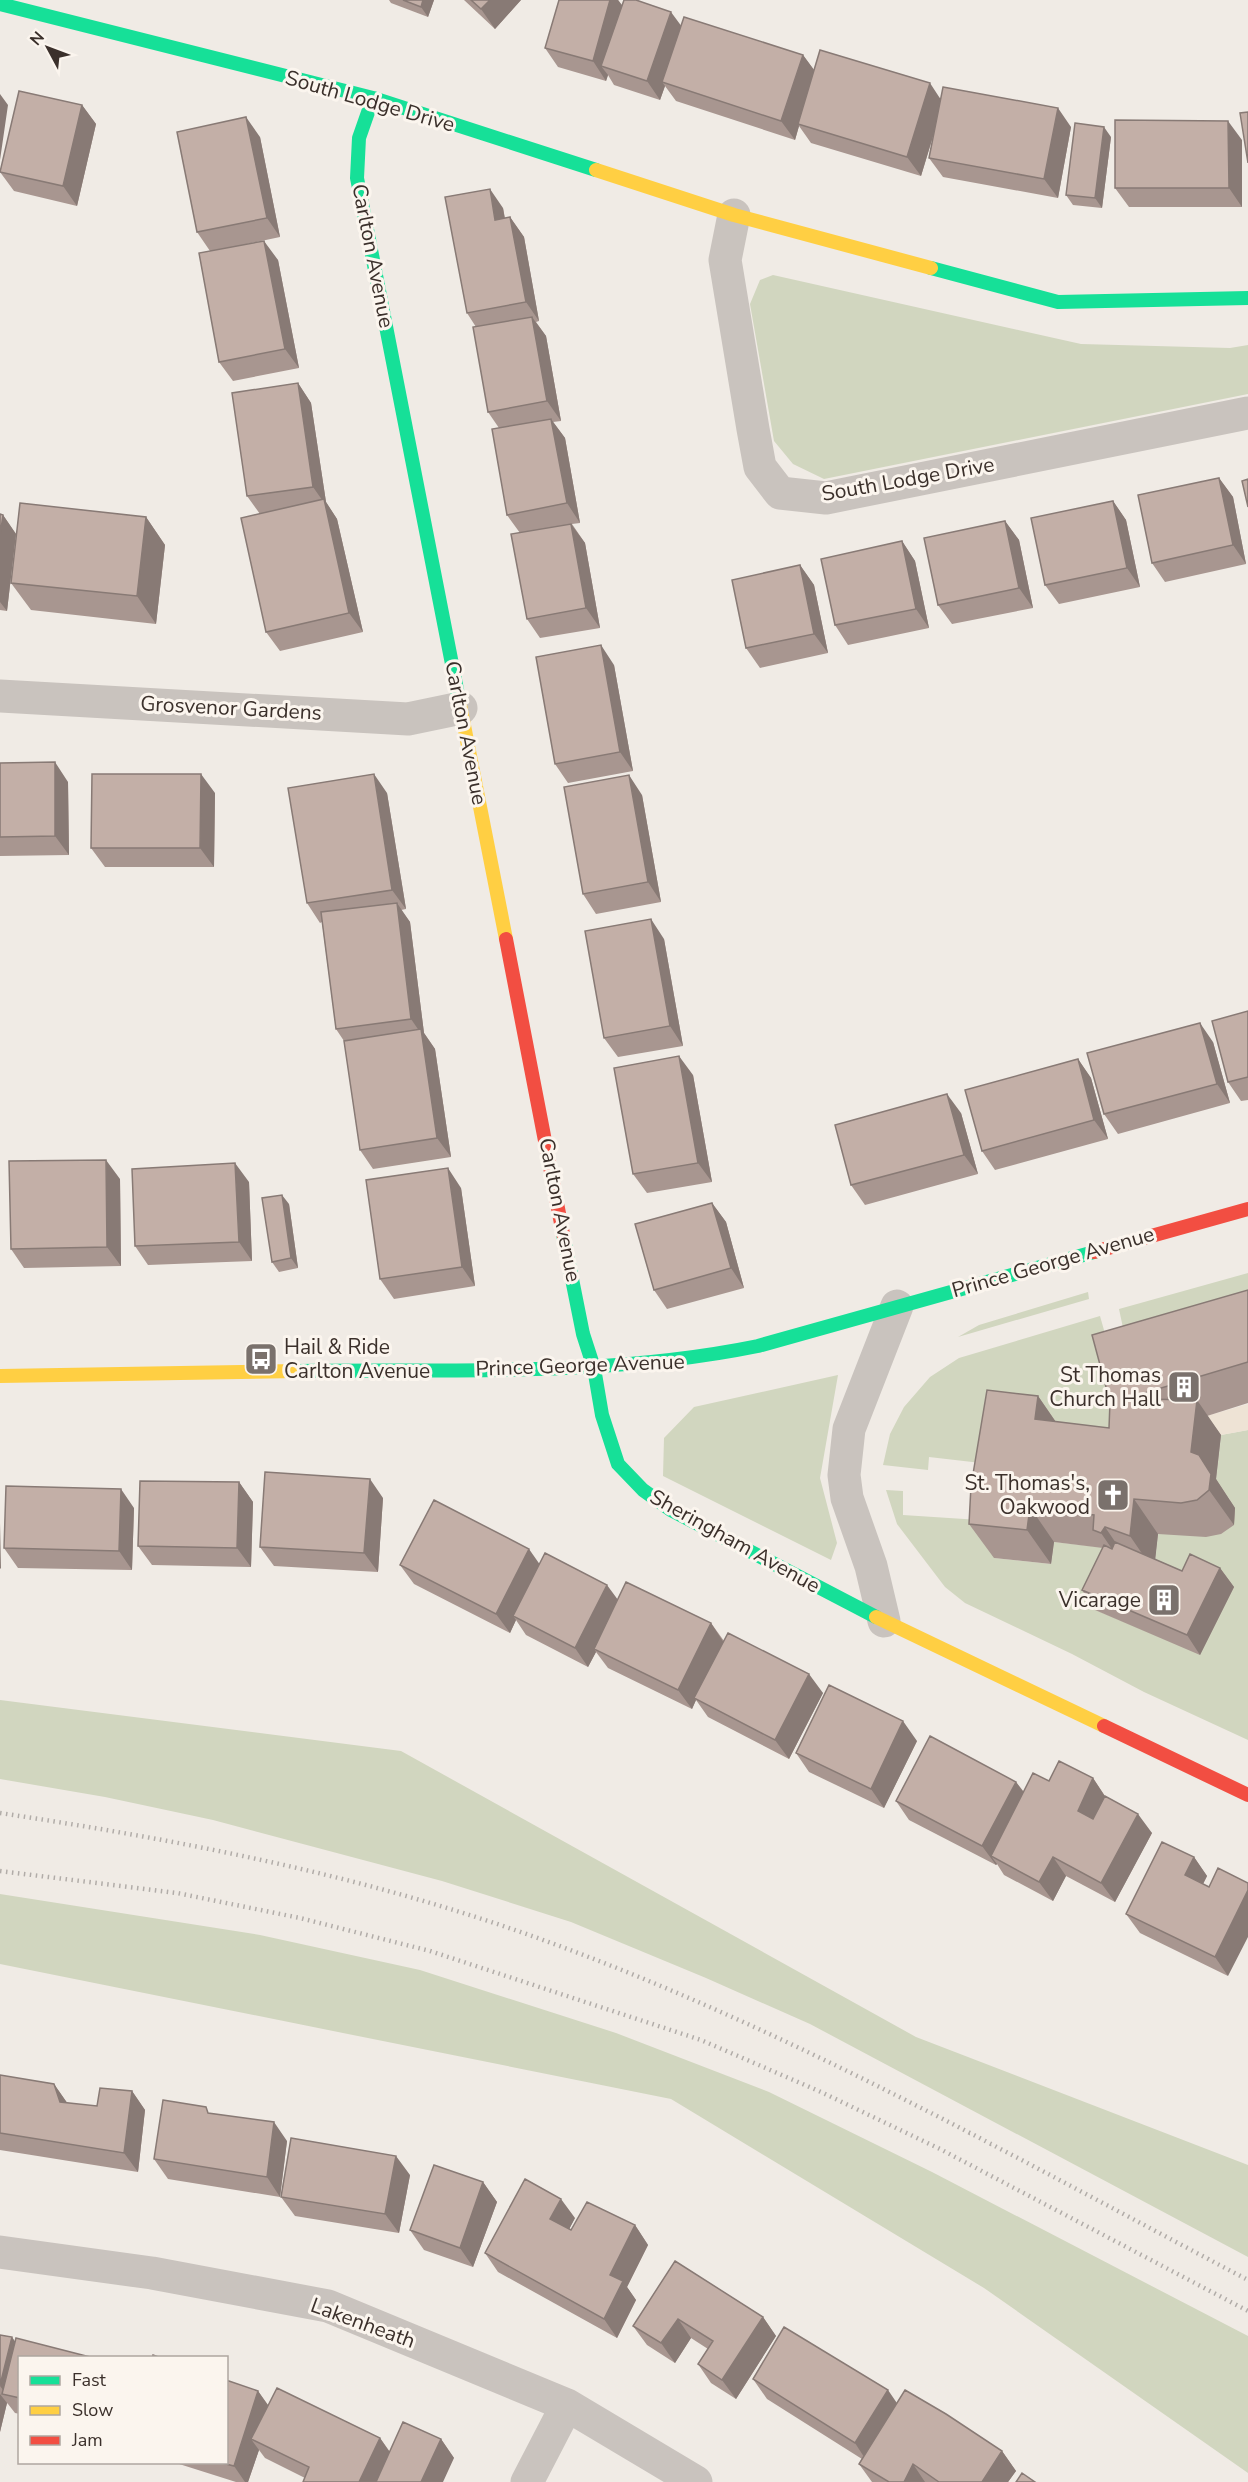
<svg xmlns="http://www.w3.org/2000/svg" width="1248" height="2482" font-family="'Nunito Sans',sans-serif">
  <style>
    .green { fill: #d1d6bf }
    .plaza { fill: #eee3d5 }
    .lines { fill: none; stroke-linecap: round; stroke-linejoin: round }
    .street { stroke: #c9c3be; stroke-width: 33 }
    .fast { stroke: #16e098; stroke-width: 14 }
    .slow { stroke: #ffcf43; stroke-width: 14 }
    .jam { stroke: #f24e42; stroke-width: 14 }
    .rail { stroke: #b1aca8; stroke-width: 4.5; stroke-dasharray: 1.5 4.5; stroke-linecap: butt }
    .wall { fill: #a89690 }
    .shaded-wall { fill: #887a75 }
    .building { fill: #c3afa7; stroke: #887a75; stroke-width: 1.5 }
    .labels { text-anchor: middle; stroke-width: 6; stroke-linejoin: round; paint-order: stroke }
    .street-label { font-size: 21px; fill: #3b302b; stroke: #fbf5ee }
    .poi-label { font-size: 21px; fill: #3b302b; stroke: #fbf5ee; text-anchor: end }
  </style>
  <rect width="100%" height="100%" fill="#f0ebe5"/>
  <path class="green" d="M773,275L1081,344L1230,348L1248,345V394L824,479L793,464L774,441L750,304L760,280Z
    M1248,1273V1322L1129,1356L1119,1309Z
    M1088,1292L1089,1299L958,1337L979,1325Z
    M1100,1316L1134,1436L981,1463L929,1457L928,1470L883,1465L890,1434L904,1407L930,1377L959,1358Z
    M838,1375L820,1478L837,1543L831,1560L663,1476L664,1438L694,1407Z
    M1248,1430V1740L1144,1692L1072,1654L965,1603L945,1587L897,1524L886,1490L903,1491V1515L995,1521L994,1558L1051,1564L1054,1542L1118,1549L1096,1610L1200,1654L1154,1571L1158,1534L1230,1500L1223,1490L1215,1487L1221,1435Z
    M0,1700L401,1751L916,2037L1248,2165V2257L810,2024L706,1978L571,1922L442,1881L213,1820L105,1797L0,1779Z
    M0,1894L260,1935L420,1970L616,2033L769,2092L932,2172L1248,2336V2473L984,2288L671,2099L0,1964Z"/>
  <path class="plaza" d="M1248,1404V1430L1221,1435L1166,1433L1165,1428Z"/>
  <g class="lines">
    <path class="street" d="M734,215L725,260L753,429L760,467L780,493L826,498L1248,413
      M0,696L408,719L461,708
      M884,1621L871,1566L847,1498L844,1475L849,1429L897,1306
      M0,2252L152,2273L328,2306L567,2405L696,2482
      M527,2482L567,2405"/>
    <path class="fast" d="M0,4L373,98L596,170
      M373,98L359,138L357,178L460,705
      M931,268L1058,302L1248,298
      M563,1234L583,1334L594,1368L602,1415L618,1464L643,1490L671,1510L876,1617
      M296,1371C450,1369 606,1377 758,1346L1094,1252"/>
    <path class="slow" d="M596,170L734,215L931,268
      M460,705L506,939
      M0,1376L296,1371
      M876,1617L1104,1726"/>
    <path class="jam" d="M506,939L563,1234
      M1094,1252L1248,1209
      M1104,1726L1248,1795"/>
    <path class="rail" d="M0,1813C173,1839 346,1872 512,1929C770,2018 1008,2154 1248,2280
      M0,1871L177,1893L300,1918L430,1951L701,2040L821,2092L940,2149L1248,2311"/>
  </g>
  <path class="wall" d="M389,0H434L428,17L391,3Z
    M464,0H521L495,29Z
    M559,0H618L622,5L681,26L803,55L814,70L1071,127L1058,198L943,177L929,158L935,130L921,176L811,143L799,126L795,140L676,101L665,86L660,100L614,85L608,75L606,81L558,67L545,48Z
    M82,105L96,124L77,206L14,191L0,172Z
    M260,137L280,237L247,244L278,260L299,368L233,381L219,362L210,251L197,232Z
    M1111,137L1102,208L1073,205L1066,195Z
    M1242,140V207H1129L1115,188Z
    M503,208L505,218L510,217L524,237L539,321L536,322L546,336L561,421L553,422L565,438L580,523L572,524L585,543L600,628L540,638L527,619L520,533L507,515L499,428L488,412L476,327L467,313Z
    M298,383L311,403L326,502L337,519L363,632L280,651L266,632L260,514L247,496Z
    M1219,478L1233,497L1246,564L1165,582L1152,563Z
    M1113,501L1126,520L1140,587L1059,604L1045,585Z
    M0,514L3,515L16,534L7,611L0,610Z
    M146,517L165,545L156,624L31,610L11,583Z
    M1005,521L1019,540L1033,608L952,624L938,605Z
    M902,541L915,561L929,628L848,645L835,625Z
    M800,565L814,585L828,653L760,668L746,648Z
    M614,665L633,771L568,783L555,764Z
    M0,763L68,782L69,855L0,856Z
    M215,793L214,867H105L91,848Z
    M387,793L406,909L401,910L410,922L424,1033L435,1049L451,1157L373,1169L360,1150L344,1041L336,1029L322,922L320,923L307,903Z
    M642,795L661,902L596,914L583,894Z
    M664,939L683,1046L618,1057L604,1038Z
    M1248,1011V1100L1241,1101L1228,1082Z
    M1213,1042L1230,1103L1118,1134L1104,1114Z
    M1078,1059L1091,1078L1108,1139L995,1170L982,1151Z
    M693,1075L712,1182L647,1193L633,1174Z
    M961,1113L978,1174L865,1205L851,1185Z
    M120,1179L121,1266L24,1268L11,1249Z
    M249,1182L252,1261L148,1265L135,1246Z
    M461,1188L475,1286L394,1299L380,1279Z
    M712,1203L726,1222L744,1288L667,1309L654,1290Z
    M289,1204L298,1268L279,1272L272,1262Z
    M1248,1290V1403L1207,1416L1221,1435L1216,1479L1235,1508L1234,1525L1221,1534L1206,1537L1158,1534L1155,1559L1182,1571L1220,1568L1234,1587L1200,1655L1095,1610L1082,1590L1103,1548L1054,1542L1051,1564L994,1558L969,1524L1038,1396L1056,1422L1109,1428L1110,1402Z
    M239,1482L253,1502L251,1567L152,1565L138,1546Z
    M383,1498L378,1572L274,1566L260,1547Z
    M134,1508L132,1570L18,1568L4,1548Z
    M539,1564L618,1600L711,1623L724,1641L823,1693L789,1759L708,1717L696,1700L692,1709L608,1668L596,1652L588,1667L526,1635L516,1620L510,1633L414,1584L400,1565Z
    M917,1741L884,1808L809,1772L796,1753Z
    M1093,1778L1105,1796L1152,1833L1115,1902L1066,1876L1053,1901L1004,1875L997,1864L996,1865L909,1820L896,1801L1016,1782L1024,1792L1049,1781Z
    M1194,1857L1207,1876L1203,1884L1209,1887L1228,1976L1140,1933L1126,1914Z
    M0,2075L54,2084L67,2103L97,2106L132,2091L145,2110L138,2172L0,2150Z
    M287,2141L280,2197L168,2179L154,2159Z
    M410,2175L399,2233L295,2216L281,2197Z
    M483,2182L497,2202L473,2267L424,2250L410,2230Z
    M575,2218L569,2229L571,2230L635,2225L648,2245L627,2287L636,2300L617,2338L498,2272L485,2253Z
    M675,2261L763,2317L776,2336L736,2399L711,2383L698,2364L708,2349L691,2338L675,2363L647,2345L633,2326Z
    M0,2335L12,2337L15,2342L20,2358V2414L15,2413L8,2404L7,2403L0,2432Z
    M753,2379L897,2403L1002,2451L1016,2471L1008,2482H872L859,2464L862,2459L767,2399Z
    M258,2391L268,2405L380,2438L390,2452L441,2439L454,2458L305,2478L265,2458L259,2450L248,2482H236L176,2463H226Z"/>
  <path class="shaded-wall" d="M423,0H434L428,17L421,7Z
    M490,0H521L495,29L481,9Z
    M610,0H618L626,11L601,66L608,75L606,81L593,61Z
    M671,12L685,31L662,82L665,86L660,100L647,81Z
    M803,55L817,74L798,124L799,126L795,140L781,121Z
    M930,83L943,103L921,176L907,157Z
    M0,94L8,105L0,160Z
    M82,105L96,124L77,206L63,186Z
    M1058,108L1071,127L1058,198L1044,179Z
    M246,117L260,137L280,237L267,218Z
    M1228,121L1242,140V207L1229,188Z
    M1104,127L1111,137L1102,208L1095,198Z
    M490,189L503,208L508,239L495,220Z
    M510,217L524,237L539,321L526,302Z
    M264,241L278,260L299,368L285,349Z
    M532,317L546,336L561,421L547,401Z
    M298,383L311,403L326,502L337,519L363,632L349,613L325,504L313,487Z
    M551,419L565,438L580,523L567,503Z
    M1219,478L1233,497L1246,564L1233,545Z
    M1113,501L1126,520L1140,587L1127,568Z
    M3,515L16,534L7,611L0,602V536Z
    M146,517L165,545L156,624L137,596Z
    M1005,521L1019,540L1033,608L1019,588Z
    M571,524L585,543L600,628L586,608Z
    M902,541L915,561L929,628L916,609Z
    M800,565L814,585L828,653L814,634Z
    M601,645L614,665L633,771L620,752Z
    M55,762L68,782L69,855L55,836Z
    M201,774L215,793L214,867L200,848Z
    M374,774L387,793L406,909L392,890Z
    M629,775L642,795L661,902L648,882Z
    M397,903L410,922L424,1033L435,1049L451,1157L437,1138L422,1035L411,1019Z
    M651,919L664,939L683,1046L670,1026Z
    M1200,1023L1213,1042L1230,1103L1217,1084Z
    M679,1056L693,1075L712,1182L698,1163Z
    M1078,1059L1091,1078L1108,1139L1094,1120Z
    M947,1094L961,1113L978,1174L964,1155Z
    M106,1160L120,1179L121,1266L107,1247Z
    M235,1163L249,1182L252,1261L239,1242Z
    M448,1168L461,1188L475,1286L462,1267Z
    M282,1195L289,1204L298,1268L291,1258Z
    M712,1203L726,1222L744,1288L731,1268Z
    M1038,1396L1062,1431L1035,1419Z
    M1197,1400L1221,1435L1216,1479L1235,1508L1234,1525L1209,1490L1191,1452Z
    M370,1479L383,1498L378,1572L364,1553Z
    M239,1482L253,1502L251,1567L237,1548Z
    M121,1489L134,1508L132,1570L119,1551Z
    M1134,1499L1158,1534L1154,1571L1130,1536Z
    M1030,1507L1054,1542L1051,1564L1027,1530Z
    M0,1523L1,1569L0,1568Z
    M1105,1527L1129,1562L1125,1568L1101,1533Z
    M529,1549L543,1569L513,1616L516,1620L510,1633L496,1614Z
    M1220,1568L1234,1587L1200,1655L1187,1635Z
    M607,1585L621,1604L594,1649L596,1652L588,1667L575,1648Z
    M711,1623L724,1643L694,1698L696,1700L692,1709L678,1690Z
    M809,1674L823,1693L789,1759L775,1740Z
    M903,1721L917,1741L884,1808L871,1789Z
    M1093,1778L1106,1798L1091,1830L1078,1811Z
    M1016,1782L1030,1801L991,1856L997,1864L996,1865L982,1846Z
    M1138,1814L1152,1833L1115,1902L1101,1883Z
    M1053,1857L1066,1876L1053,1901L1039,1882Z
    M1194,1857L1207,1876L1198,1894L1185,1875Z
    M1248,1890V1937L1228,1976L1215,1957Z
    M54,2084L68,2104L60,2102Z
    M132,2091L145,2110L138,2172L124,2153Z
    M274,2122L287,2141L280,2197L267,2177Z
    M396,2156L410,2175L399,2233L385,2214Z
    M483,2182L497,2202L473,2267L460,2248Z
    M561,2199L575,2218L564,2239L550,2219Z
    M635,2225L648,2245L627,2287L636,2300L617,2338L604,2319L610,2275Z
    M763,2317L776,2336L736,2399L722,2380Z
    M678,2319L691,2338L675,2363L661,2343Z
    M12,2337L25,2357L7,2395L0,2386Z
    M888,2390L901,2409L868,2463L855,2443Z
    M258,2391L272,2411L251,2439L259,2450L248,2482H245L234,2466Z
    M0,2394L7,2403L0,2432Z
    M380,2438L393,2457L382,2482H359Z
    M441,2439L454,2458L443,2482H421Z
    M1002,2451L1016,2471L1008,2482H982Z
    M913,2464L925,2482H904Z"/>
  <path class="building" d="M403,0H423L421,7Z
    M471,0H490L481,9Z
    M559,0H610L593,61L545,48Z
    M624,0H636L671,12L647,81L601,66Z
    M684,17L803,55L781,121L662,82Z
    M820,50L930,83L907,157L798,124Z
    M943,87L1058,108L1044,179L929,158Z
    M19,91L82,105L63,186L0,172Z
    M1248,112V163L1240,113Z
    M246,117L267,218L197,232L177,132Z
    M1115,120L1228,121L1229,188H1115Z
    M1075,123L1104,127L1095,198L1066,195Z
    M490,189L495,220L510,217L526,302L467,313L445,197Z
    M264,241L285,349L219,362L199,253Z
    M532,317L547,401L488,412L473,327Z
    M298,383L313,487L247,496L232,393Z
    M551,419L567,503L507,515L492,429Z
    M1219,478L1233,545L1152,563L1138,495Z
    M1248,479V507L1242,481Z
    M324,499L349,613L266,632L241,518Z
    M1113,501L1127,568L1045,585L1031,518Z
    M20,503L146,517L137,596L11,583Z
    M0,514L3,515L0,536Z
    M1005,521L1019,588L938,605L924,538Z
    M571,524L586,608L527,619L511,534Z
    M902,541L916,609L835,625L821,559Z
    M800,565L814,634L746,648L732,580Z
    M601,645L620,752L555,764L536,657Z
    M55,762V836L0,837V763Z
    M92,774H201L200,848H91Z
    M374,774L392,890L307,903L288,788Z
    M629,775L648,882L583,894L564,787Z
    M397,903L411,1019L336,1029L321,912Z
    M651,919L670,1026L604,1038L585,931Z
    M1248,1011V1077L1228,1082L1212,1021Z
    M1200,1023L1217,1084L1104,1114L1087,1053Z
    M421,1029L437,1138L360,1150L344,1041Z
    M679,1056L698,1163L633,1174L614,1068Z
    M1078,1059L1094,1120L982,1151L965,1090Z
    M947,1094L964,1155L851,1185L835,1125Z
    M106,1160L107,1247L11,1249L9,1161Z
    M235,1163L239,1242L135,1246L132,1169Z
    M448,1168L462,1267L380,1279L366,1180Z
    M282,1195L291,1258L272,1262L262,1198Z
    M712,1203L731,1268L654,1290L635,1224Z
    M1248,1290V1362L1141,1394L1142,1399L1197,1400L1191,1452L1199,1455L1211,1474L1209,1490L1197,1500L1181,1503L1134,1499L1130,1536L1105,1527L1101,1533L1093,1530L1094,1515L1030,1507L1027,1530L969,1524L971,1486L987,1390L1038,1396L1035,1419L1109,1428L1110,1402L1092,1335Z
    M265,1472L370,1479L364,1553L260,1547Z
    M140,1481L239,1482L237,1548L138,1546Z
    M6,1486L121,1489L119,1551L4,1548Z
    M434,1500L529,1549L496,1614L400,1565Z
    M1115,1542L1182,1571L1190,1554L1220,1568L1187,1635L1082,1590L1104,1545L1112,1549Z
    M545,1553L607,1585L575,1648L513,1616Z
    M626,1582L711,1623L678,1690L594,1649Z
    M728,1633L809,1674L775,1740L694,1698Z
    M829,1685L903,1721L871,1789L796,1753Z
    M930,1736L1016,1782L982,1846L896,1801Z
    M1059,1761L1093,1778L1078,1811L1093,1819L1105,1796L1138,1814L1101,1883L1053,1857L1039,1882L991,1856L1033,1773L1049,1781Z
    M1162,1842L1194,1857L1185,1875L1209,1887L1218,1868L1248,1883V1890L1215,1957L1126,1914Z
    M0,2075L54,2084L60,2102L97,2106L100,2088L132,2091L124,2153L0,2133Z
    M163,2100L206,2107L208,2113L274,2122L267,2177L154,2159Z
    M291,2138L396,2156L385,2214L281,2197Z
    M434,2165L483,2182L460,2248L410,2230Z
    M525,2179L561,2199L550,2219L571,2230L587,2202L635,2225L610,2275L623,2281L604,2319L485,2253Z
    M675,2261L763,2317L722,2380L698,2364L713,2341L678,2319L661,2343L633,2326Z
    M784,2327L888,2390L855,2443L753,2379Z
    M0,2335L12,2337L0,2385Z
    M16,2338L94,2358H20V2398L2,2394Z
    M153,2355L161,2358H152Z
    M226,2380L258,2391L234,2466L222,2463H226Z
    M277,2388L380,2438L359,2482H303L309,2467L251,2439Z
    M905,2390L946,2414L1002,2451L982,2482H939L913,2464L904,2482H889L859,2464Z
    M403,2422L441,2439L421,2482H376Z
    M1022,2473L1035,2482H1016Z"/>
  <defs>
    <g id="bus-square" transform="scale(1.725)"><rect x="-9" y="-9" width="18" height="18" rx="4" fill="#7a716c" stroke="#fbf5ee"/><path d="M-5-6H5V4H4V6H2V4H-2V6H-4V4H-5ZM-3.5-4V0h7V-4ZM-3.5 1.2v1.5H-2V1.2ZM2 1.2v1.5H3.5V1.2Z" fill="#fff"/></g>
    <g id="building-square" transform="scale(1.725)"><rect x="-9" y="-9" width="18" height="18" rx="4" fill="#7a716c" stroke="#fbf5ee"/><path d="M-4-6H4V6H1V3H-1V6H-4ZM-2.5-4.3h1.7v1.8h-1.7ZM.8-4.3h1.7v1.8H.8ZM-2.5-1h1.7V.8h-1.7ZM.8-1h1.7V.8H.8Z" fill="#fff"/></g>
    <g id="church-square" transform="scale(1.725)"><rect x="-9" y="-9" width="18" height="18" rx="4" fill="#7a716c" stroke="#fbf5ee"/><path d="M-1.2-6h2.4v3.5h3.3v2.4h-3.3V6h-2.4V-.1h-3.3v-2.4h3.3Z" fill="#fff"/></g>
  </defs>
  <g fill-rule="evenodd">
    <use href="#bus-square" x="261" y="1359"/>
    <use href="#building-square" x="1184" y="1387"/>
    <use href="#church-square" x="1113" y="1495"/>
    <use href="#building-square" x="1164" y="1600"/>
  </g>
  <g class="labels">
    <g class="street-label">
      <text transform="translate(370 101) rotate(16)" y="7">South Lodge Drive</text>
      <text transform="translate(373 256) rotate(79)" y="7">Carlton Avenue</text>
      <text transform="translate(908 479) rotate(-10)" y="7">South Lodge Drive</text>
      <text transform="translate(231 708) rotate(3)" y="7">Grosvenor Gardens</text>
      <text transform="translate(466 733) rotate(79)" y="7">Carlton Avenue</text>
      <text transform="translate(560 1210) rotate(79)" y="7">Carlton Avenue</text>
      <text transform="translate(1053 1262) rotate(-16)" y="7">Prince George Avenue</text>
      <text transform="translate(580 1365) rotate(-2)" y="7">Prince George Avenue</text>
      <text transform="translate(735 1541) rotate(29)" y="7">Sheringham Avenue</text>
      <text transform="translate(363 2323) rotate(20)" y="7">Lakenheath</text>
    </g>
    <g class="poi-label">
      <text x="284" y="1354" text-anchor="start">Hail &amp; Ride<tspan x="284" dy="24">Carlton Avenue</tspan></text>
      <text x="1161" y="1382">St Thomas<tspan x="1161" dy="24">Church Hall</tspan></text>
      <text x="1090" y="1490">St. Thomas's,<tspan x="1090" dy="24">Oakwood</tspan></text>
      <text x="1141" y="1607">Vicarage</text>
    </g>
  </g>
  <rect x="18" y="2356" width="210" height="108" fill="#fbf5ee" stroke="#aea6a0" stroke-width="1.5"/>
  <rect x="30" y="2376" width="30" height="9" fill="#16e098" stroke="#aea6a0" stroke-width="1.5"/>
  <text x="72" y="2386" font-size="18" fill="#3b302b">Fast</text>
  <rect x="30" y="2406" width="30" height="9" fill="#ffcf43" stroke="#aea6a0" stroke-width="1.5"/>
  <text x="72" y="2416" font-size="18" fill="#3b302b">Slow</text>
  <rect x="30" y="2436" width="30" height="9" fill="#f24e42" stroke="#aea6a0" stroke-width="1.5"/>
  <text x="72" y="2446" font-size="18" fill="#3b302b">Jam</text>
  <g transform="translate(48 48) rotate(311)" stroke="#fbf5ee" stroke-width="4.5" paint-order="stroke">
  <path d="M0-4.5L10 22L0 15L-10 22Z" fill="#3b302b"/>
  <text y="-9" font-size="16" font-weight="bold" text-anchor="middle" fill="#3b302b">N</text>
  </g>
</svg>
